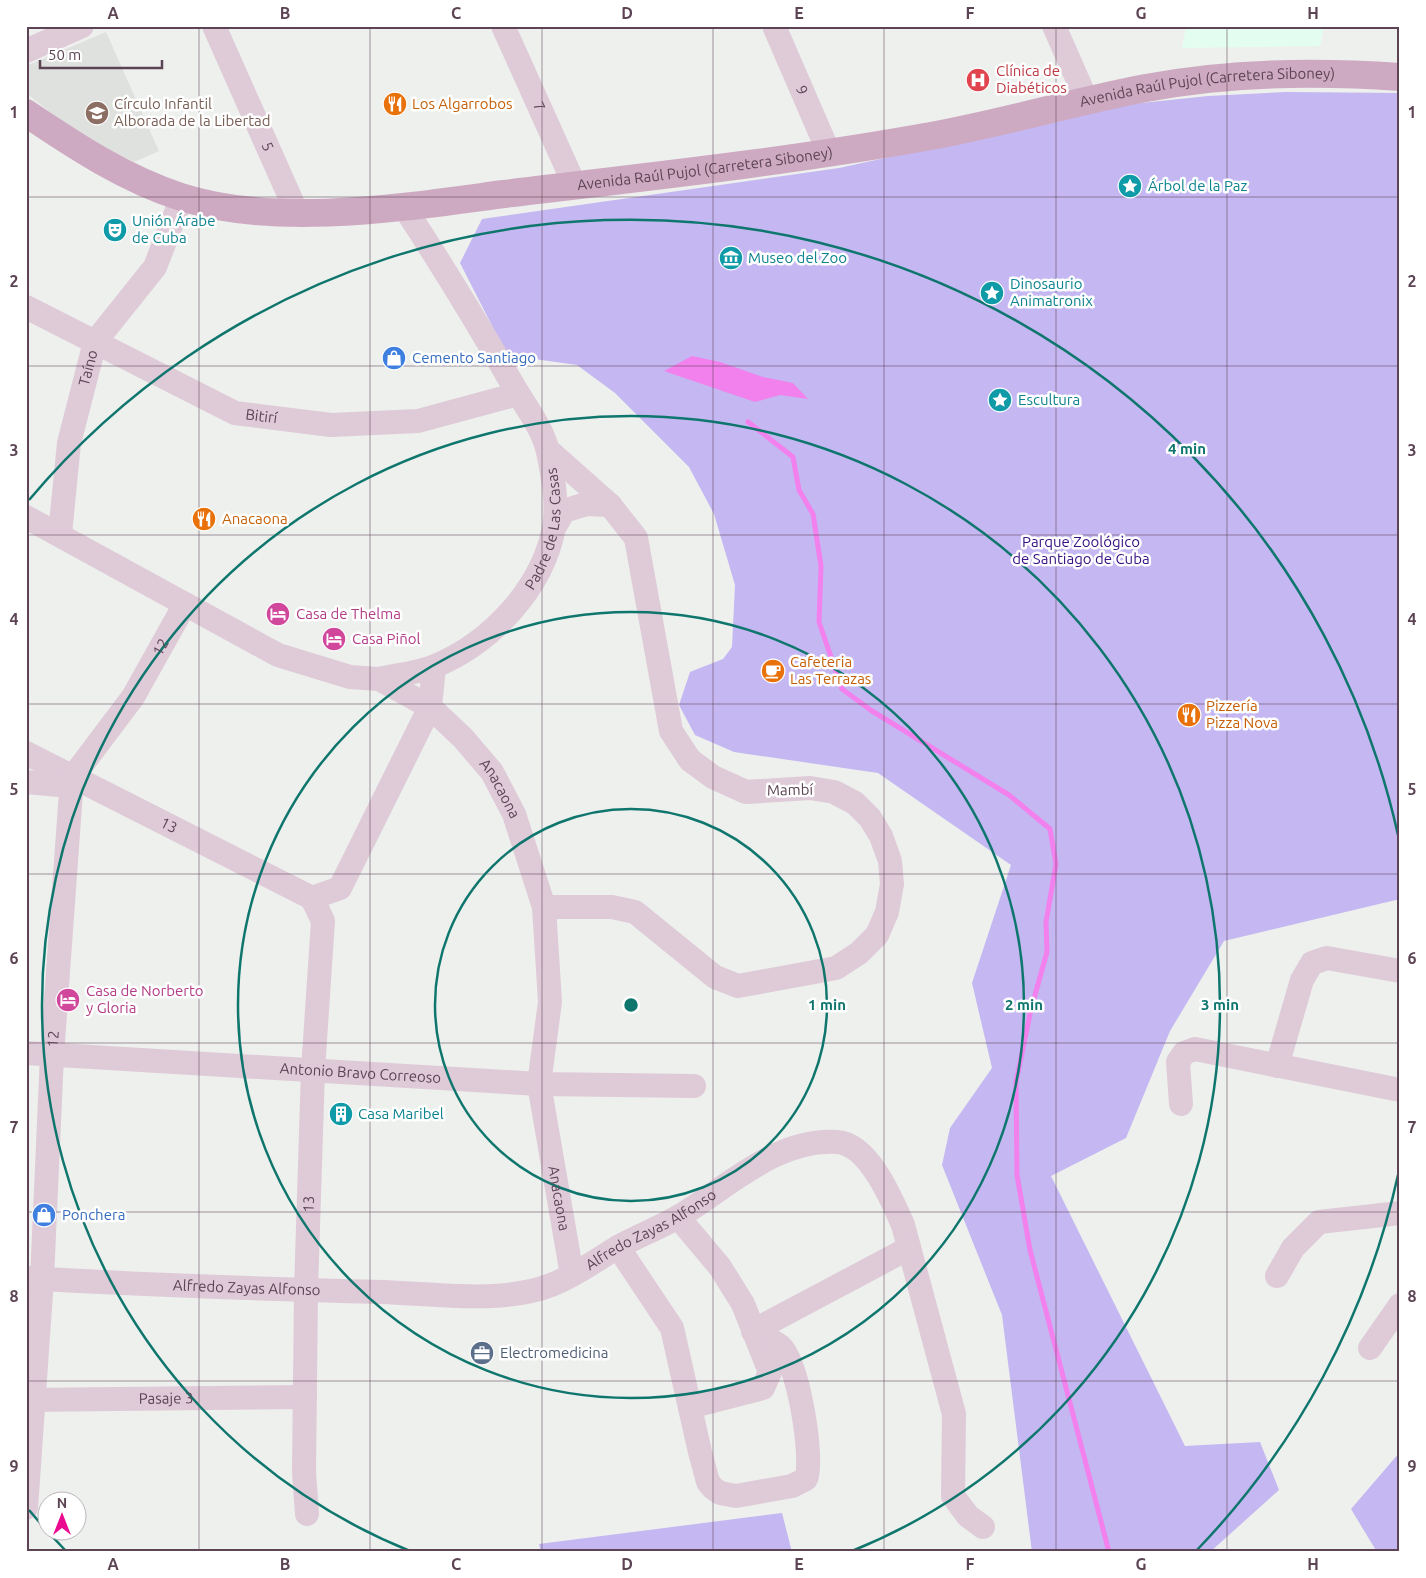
<svg xmlns="http://www.w3.org/2000/svg" width="1426" height="1578" font-family="Ubuntu,sans-serif">
  <style>
    .commercial { fill: #e4fdf1 }
    .education { fill: #dfe1de }
    .green { fill: #c4b7f2 }
    .water { fill: #f280ed }
    .lines { fill: none; stroke-linecap: round; stroke-linejoin: round }
    .stream { stroke: #f280ed; stroke-width: 5 }
    .minor { stroke: #dfcad8; stroke-width: 24 }
    .major { stroke: #ceaac2; stroke-width: 28 }
    .grid { fill: none; stroke: #5c4454; stroke-width: 1; stroke-opacity: 0.55 }
    .ring { fill: none; stroke: #0f766e; stroke-width: 2.5 }
    .labels { text-anchor: middle; stroke-width: 5; stroke-linejoin: round; paint-order: stroke }
    .health-label { font-size: 15px; fill: #be3a42; stroke: #fff; text-anchor: start }
    .street-label { font-size: 15px; fill: #5c4454; stroke: #fff }
    .education-label { font-size: 15px; fill: #785e54; stroke: #fff; text-anchor: start }
    .food-label { font-size: 15px; fill: #c56008; stroke: #fff; text-anchor: start }
    .culture-label { font-size: 15px; fill: #0d838f; stroke: #fff; text-anchor: start }
    .shop-label { font-size: 15px; fill: #366cbe; stroke: #fff; text-anchor: start }
    .park-label { font-size: 15px; fill: #361082; stroke: #fff }
    .hotel-label { font-size: 15px; fill: #b23c85; stroke: #fff; text-anchor: start }
    .service-label { font-size: 15px; fill: #4e5e75; stroke: #fff; text-anchor: start }
    .centre { fill: #0f766e; stroke: #fff; stroke-width: 2.5 }
    .ring-label { font-size: 15px; text-anchor: middle; font-weight: bold; fill: #0f766e; stroke: #fff; stroke-width: 5; stroke-linejoin: round; paint-order: stroke }
    .neatline { fill: none; stroke: #5c4454; stroke-width: 2 }
    .grid-label { font-size: 16px; text-anchor: middle; font-weight: bold; fill: #5c4454 }
  </style>
  <rect width="100%" height="100%" fill="#edf0ed"/>
  <path class="commercial" d="M1186,26H1324L1320,46L1182,48Z"/>
  <path class="education" d="M106,32L159,151L134,162L78,134L26,93V66Z"/>
  <path class="green" d="M1286,92L1400,93V899L1224,941L1170,1031L1126,1138L1051,1176L1185,1446L1260,1442L1279,1490L1210,1552H1032L1002,1315L942,1165L950,1128L992,1068L972,983L1011,865L878,773L734,752L695,735L679,705L690,672L723,659L732,647L735,585L714,514L689,467L615,393L577,365L507,355L460,263L482,219L839,168L1132,104L1208,96Z
    M1400,1452V1552H1377L1351,1509Z
    M782,1513L792,1552H541L539,1544Z"/>
  <path class="water" d="M692,356L720,362L763,377L793,383L808,399L780,395L755,402L664,371Z"/>
  <g class="lines">
    <path class="stream" d="M748,422L793,457L799,490L813,514L821,566L819,622L842,689L872,711L1009,795L1050,829L1056,864L1046,922L1047,952L1031,1009L1016,1082L1017,1175L1030,1250L1109,1552"/>
    <g class="minor">
      <path id="s1" d="M214,26L297,213"/>
      <path id="s2" d="M503,26L575,186"/>
      <path id="s3" d="M774,26L829,153"/>
      <path d="M1054,26L1087,101"/>
      <path d="M26,51L82,26"/>
      <path id="s4" d="M26,307L235,413L331,425L418,421L518,394"/>
      <path id="s5" d="M26,517L278,655L350,677L379,679L430,707L463,738L492,772L514,814L544,907L550,1002L539,1084L572,1275"/>
      <path d="M554,528L564,511L586,504L610,505"/>
      <path id="s6" d="M60,534L69,443L95,342L155,267L182,197"/>
      <path id="s7" d="M379,679C397,675 418,673 435,666C491,643 543,588 554,527C558,503 553,476 548,452C543,428 525,406 513,385C478,324 442,265 404,207"/>
      <path id="s8" d="M26,753L312,898"/>
      <path d="M26,782L59,785L72,778"/>
      <path d="M544,907H612L635,912L715,977L738,986L836,968L859,953L877,935L887,912L892,884L890,861L881,836L870,818L855,803L834,792L810,788L746,792L713,777L690,760L671,731L636,538L610,505L548,450"/>
      <path id="s9" d="M26,1053L539,1084L694,1086"/>
      <path d="M1277,1066L1302,980L1312,963L1327,958L1400,971"/>
      <path d="M1181,1104L1178,1062L1184,1053L1195,1049L1400,1090"/>
      <path d="M678,1217L720,1267L743,1304L770,1372L763,1388L690,1407"/>
      <path d="M618,1247L672,1328L700,1452L708,1482L713,1488L720,1493L736,1496L792,1486L806,1479C814,1458 798,1361 780,1346C773,1340 761,1336 753,1331"/>
      <path d="M1277,1276L1293,1248L1319,1222L1400,1213"/>
      <path id="s10" d="M26,1278C145,1285 264,1289 383,1292C434,1294 503,1304 551,1285C575,1276 596,1260 618,1247C638,1236 659,1228 678,1217C727,1188 776,1138 837,1142C869,1144 892,1200 903,1225L954,1414L953,1496L968,1516L983,1527"/>
      <path d="M753,1331L909,1248"/>
      <path d="M1370,1348L1400,1305"/>
      <path id="s11" d="M26,1400L305,1397"/>
      <path id="s12" d="M26,1508L42,1279L52,1055L72,778L133,697L185,604"/>
      <path id="s13" d="M307,1514L304,1472L306,1290L313,1070L323,921L312,898L340,888L430,707L434,667"/>
    </g>
    <path class="major" id="s14" d="M26,113C75,146 125,179 181,197C278,228 405,207 504,194C645,177 786,162 925,137C999,124 1072,102 1146,88C1230,72 1315,71 1400,77"/>
  </g>
  <path class="grid" d="M199,26V1552M370,26V1552M542,26V1552M713,26V1552M884,26V1552M1056,26V1552M1227,26V1552M26,197H1400M26,366H1400M26,535H1400M26,704H1400M26,874H1400M26,1043H1400M26,1212H1400M26,1381H1400"/>
  <g class="ring">
    <circle cx="631" cy="1005" r="196"/>
    <circle cx="631" cy="1005" r="393"/>
    <path d="M410 1551A589 589 0 1 1 852 1551"/>
    <path d="M1398 1175A786 786 0 0 1 1196 1551M66 1551A786 786 0 0 1 29 1510M29 500A786 786 0 0 1 1398 835"/>
  </g>
  <defs>
    <g id="hospital-disc" transform="scale(1.25)"><circle r="9.5" fill="#e0444e" stroke="#fff"/><path d="M-5-5h3v3.5h4V-5h3V5h-3V1.5h-4V5h-3Z" fill="#fff"/></g>
    <g id="restaurant-disc" transform="scale(1.25)"><circle r="9.5" fill="#e8710a" stroke="#fff"/><path d="M-5-6h1v4h1v-4h1v4h1v-4h1v5L-1.5 .5V6h-2V.5L-5-1ZM5-6V6H3V1.5H1.5Q1.5-4 5-6Z" fill="#fff"/></g>
    <g id="school-disc" transform="scale(1.25)"><circle r="9.5" fill="#8d6e63" stroke="#fff"/><path d="M0-5L7-2L0 1L-7-2ZM-4 1L0 2.5L4 1V4Q0 6-4 4Z" fill="#fff"/></g>
    <g id="sight-disc" transform="scale(1.25)"><circle r="9.5" fill="#0f9aa8" stroke="#fff"/><path d="M0-6L1.8-2.2L6-1.7L2.9 1.2L3.7 5.4L0 3.3L-3.7 5.4L-2.9 1.2L-6-1.7L-1.8-2.2Z" fill="#fff"/></g>
    <g id="theatre-disc" transform="scale(1.25)"><circle r="9.5" fill="#0f9aa8" stroke="#fff"/><path d="M-5-5.5Q0-4 5-5.5V0Q5 5 0 6Q-5 5-5 0ZM-3.3-2.5H-1v1.5H-3.3ZM1-2.5H3.3v1.5H1ZM-2.8 1Q0 5.5 2.8 1Z" fill="#fff"/></g>
    <g id="museum-disc" transform="scale(1.25)"><circle r="9.5" fill="#0f9aa8" stroke="#fff"/><path d="M0-6L6-3V-2H-6V-3ZM-5-1h2V3h-2ZM-1-1h2V3h-2ZM3-1h2V3H3ZM-6 4H6V6H-6Z" fill="#fff"/></g>
    <g id="shop-disc" transform="scale(1.25)"><circle r="9.5" fill="#3f7fe0" stroke="#fff"/><path d="M-5-2.5h2.3a2.7 3.5 0 0 1 5.4 0H5L5.5 6h-11ZM-1.5-2.5h3a1.5 2.3 0 0 0-3 0Z" fill="#fff"/></g>
    <g id="hotel-disc" transform="scale(1.25)"><circle r="9.5" fill="#d1479c" stroke="#fff"/><path d="M-6-4.5h1.5V1H6V5H4.5V3h-9V5H-6ZM-4 0a1.8 1.8 0 1 1 3.6 0ZM.5 0V-2.5h3Q6-2.5 6 0Z" fill="#fff"/></g>
    <g id="cafe-disc" transform="scale(1.25)"><circle r="9.5" fill="#e8710a" stroke="#fff"/><path d="M-5.5-4.5H6V0H3Q3 3.5 0 3.5H-2.5Q-5.5 3.5-5.5 0ZM3-3.2v2h1.7v-2ZM-6 4.5H4V6H-6Z" fill="#fff"/></g>
    <g id="building-disc" transform="scale(1.25)"><circle r="9.5" fill="#0f9aa8" stroke="#fff"/><path d="M-4-6H4V6H1V3H-1V6H-4ZM-2.5-4.3h1.7v1.8h-1.7ZM.8-4.3h1.7v1.8H.8ZM-2.5-1h1.7V.8h-1.7ZM.8-1h1.7V.8H.8Z" fill="#fff"/></g>
    <g id="office-disc" transform="scale(1.25)"><circle r="9.5" fill="#5c6f8a" stroke="#fff"/><path d="M-6-3h4V-5.5h4V-3h4V5H-6ZM-1-4.5V-3h2v-1.5ZM-6 0V1H6V0Z" fill="#fff"/></g>
  </defs>
  <g fill-rule="evenodd">
    <use href="#hospital-disc" x="978" y="80"/>
    <use href="#restaurant-disc" x="395" y="104"/>
    <use href="#school-disc" x="97" y="113"/>
    <use href="#sight-disc" x="1130" y="186"/>
    <use href="#theatre-disc" x="115" y="230"/>
    <use href="#museum-disc" x="731" y="258"/>
    <use href="#sight-disc" x="992" y="293"/>
    <use href="#shop-disc" x="394" y="358"/>
    <use href="#sight-disc" x="1000" y="400"/>
    <use href="#restaurant-disc" x="204" y="519"/>
    <use href="#hotel-disc" x="278" y="614"/>
    <use href="#hotel-disc" x="334" y="639"/>
    <use href="#cafe-disc" x="773" y="671"/>
    <use href="#restaurant-disc" x="1189" y="715"/>
    <use href="#hotel-disc" x="68" y="1000"/>
    <use href="#building-disc" x="341" y="1114"/>
    <use href="#shop-disc" x="44" y="1215"/>
    <use href="#office-disc" x="482" y="1353"/>
  </g>
  <g class="labels">
    <g class="health-label">
      <text x="996" y="76">Clínica de<tspan x="996" dy="17">Diabéticos</tspan></text>
    </g>
    <g class="street-label">
      <text dy="5" stroke="none"><textPath href="#s3" startOffset="70">9</textPath></text>
      <text dy="5" stroke="none"><textPath href="#s14" startOffset="1215">Avenida Raúl Pujol (Carretera Siboney)</textPath></text>
      <text dy="5" stroke="none"><textPath href="#s2" startOffset="88">7</textPath></text>
      <text dy="5" stroke="none"><textPath href="#s1" startOffset="132">5</textPath></text>
      <text dy="5" stroke="none"><textPath href="#s14" startOffset="705">Avenida Raúl Pujol (Carretera Siboney)</textPath></text>
      <text dy="5" stroke="none"><textPath href="#s6" startOffset="169">Taíno</textPath></text>
      <text dy="5" stroke="none"><textPath href="#s4" startOffset="261">Bitirí</textPath></text>
      <text dy="5" stroke="none"><textPath href="#s7" startOffset="244">Padre de Las Casas</textPath></text>
      <text dy="5" stroke="none"><textPath href="#s12" startOffset="890">12</textPath></text>
      <text dy="5" stroke="none"><textPath href="#s5" startOffset="558">Anacaona</textPath></text>
      <text transform="translate(790 790) rotate(-1)" y="5">Mambí</text>
      <text dy="5" stroke="none"><textPath href="#s8" startOffset="160">13</textPath></text>
      <text dy="5" stroke="none"><textPath href="#s12" startOffset="470">12</textPath></text>
      <text dy="5" stroke="none"><textPath href="#s9" startOffset="335">Antonio Bravo Correoso</textPath></text>
      <text dy="5" stroke="none"><textPath href="#s5" startOffset="979">Anacaona</textPath></text>
      <text dy="5" stroke="none"><textPath href="#s13" startOffset="310">13</textPath></text>
      <text dy="5" stroke="none"><textPath href="#s10" startOffset="641">Alfredo Zayas Alfonso</textPath></text>
      <text dy="5" stroke="none"><textPath href="#s10" startOffset="221">Alfredo Zayas Alfonso</textPath></text>
      <text dy="5" stroke="none"><textPath href="#s11" startOffset="140">Pasaje 3</textPath></text>
    </g>
    <g class="education-label">
      <text x="114" y="109">Círculo Infantil<tspan x="114" dy="17">Alborada de la Libertad</tspan></text>
    </g>
    <g class="food-label">
      <text x="412" y="109">Los Algarrobos</text>
      <text x="222" y="524">Anacaona</text>
      <text x="790" y="667">Cafeteria<tspan x="790" dy="17">Las Terrazas</tspan></text>
      <text x="1206" y="711">Pizzería<tspan x="1206" dy="17">Pizza Nova</tspan></text>
    </g>
    <g class="culture-label">
      <text x="1148" y="191">Árbol de la Paz</text>
      <text x="132" y="226">Unión Árabe<tspan x="132" dy="17">de Cuba</tspan></text>
      <text x="748" y="263">Museo del Zoo</text>
      <text x="1010" y="289">Dinosaurio<tspan x="1010" dy="17">Animatronix</tspan></text>
      <text x="1018" y="405">Escultura</text>
      <text x="358" y="1119">Casa Maribel</text>
    </g>
    <g class="shop-label">
      <text x="412" y="363">Cemento Santiago</text>
      <text x="62" y="1220">Ponchera</text>
    </g>
    <g class="park-label">
      <text x="1081" y="547">Parque Zoológico<tspan x="1081" dy="17">de Santiago de Cuba</tspan></text>
    </g>
    <g class="hotel-label">
      <text x="296" y="619">Casa de Thelma</text>
      <text x="352" y="644">Casa Piñol</text>
      <text x="86" y="996">Casa de Norberto<tspan x="86" dy="17">y Gloria</tspan></text>
    </g>
    <g class="service-label">
      <text x="500" y="1358">Electromedicina</text>
    </g>
  </g>
  <circle cx="631" cy="1005" r="8" class="centre"/>
  <g class="ring-label">
    <text x="1187" y="454">4 min</text>
    <text x="827" y="1010">1 min</text>
    <text x="1024" y="1010">2 min</text>
    <text x="1220" y="1010">3 min</text>
  </g>
  <rect width="1426" height="1578" fill="none" stroke="#ffffff" stroke-width="55"/>
  <g transform="translate(62 1516)"><circle r="24" fill="#ffffff" stroke="#beb4bb"/>
  <path d="M0-4L9 19L0 12L-9 19Z" fill="#eb0b91"/>
  <text y="-8" font-size="14" font-weight="bold" text-anchor="middle" fill="#5c4454">N</text>
  </g>
  <path d="M40 60v8h122v-8" fill="none" stroke="#5c4454" stroke-width="2.5"/>
  <text x="48" y="60" font-size="15" fill="#5c4454" stroke="#ffffff" stroke-width="4" paint-order="stroke">50 m</text>
  <rect x="28" y="28" width="1370" height="1522" class="neatline"/>
  <g class="grid-label">
    <text x="113" y="19">A</text>
    <text x="285" y="19">B</text>
    <text x="456" y="19">C</text>
    <text x="627" y="19">D</text>
    <text x="799" y="19">E</text>
    <text x="970" y="19">F</text>
    <text x="1141" y="19">G</text>
    <text x="1313" y="19">H</text>
    <text x="14" y="118">1</text>
    <text x="1412" y="118">1</text>
    <text x="14" y="287">2</text>
    <text x="1412" y="287">2</text>
    <text x="14" y="456">3</text>
    <text x="1412" y="456">3</text>
    <text x="14" y="625">4</text>
    <text x="1412" y="625">4</text>
    <text x="14" y="795">5</text>
    <text x="1412" y="795">5</text>
    <text x="14" y="964">6</text>
    <text x="1412" y="964">6</text>
    <text x="14" y="1133">7</text>
    <text x="1412" y="1133">7</text>
    <text x="14" y="1302">8</text>
    <text x="1412" y="1302">8</text>
    <text x="14" y="1472">9</text>
    <text x="1412" y="1472">9</text>
    <text x="113" y="1570">A</text>
    <text x="285" y="1570">B</text>
    <text x="456" y="1570">C</text>
    <text x="627" y="1570">D</text>
    <text x="799" y="1570">E</text>
    <text x="970" y="1570">F</text>
    <text x="1141" y="1570">G</text>
    <text x="1313" y="1570">H</text>
  </g>
</svg>
